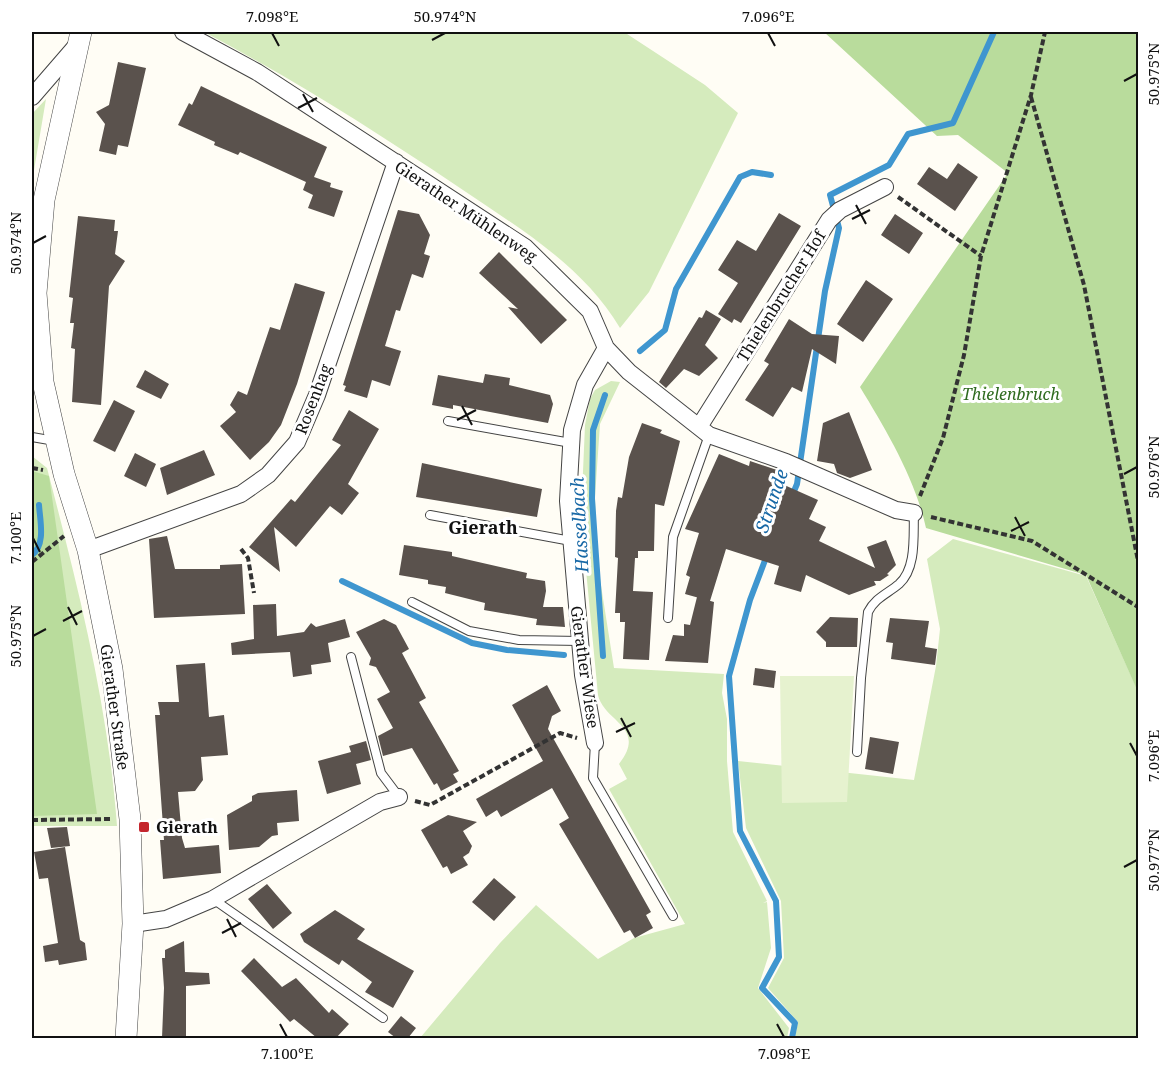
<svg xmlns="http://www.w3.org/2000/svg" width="1170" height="1070" font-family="'Noto Serif',serif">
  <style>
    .green { fill: #d5ebbd }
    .forest { fill: #b9dc9c }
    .pitch { fill: #e6f2cf }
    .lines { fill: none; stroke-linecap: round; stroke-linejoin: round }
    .stream { stroke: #3f96cf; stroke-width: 6 }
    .building { fill: #5a524d }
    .service-casing { stroke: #444; stroke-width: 10 }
    .minor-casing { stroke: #444; stroke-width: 18 }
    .tertiary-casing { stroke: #444; stroke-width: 22 }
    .path { stroke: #333; stroke-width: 4; stroke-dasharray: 6 3; stroke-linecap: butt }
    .service { stroke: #fff; stroke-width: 8 }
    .minor { stroke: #fff; stroke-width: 16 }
    .tertiary { stroke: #fff; stroke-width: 21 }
    .ticks { fill: none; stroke: #111; stroke-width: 2 }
    .poi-dot { fill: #c4262e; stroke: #fff; stroke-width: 2 }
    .labels { text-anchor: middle; stroke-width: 6; stroke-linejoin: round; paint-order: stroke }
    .street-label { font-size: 16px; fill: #111; stroke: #fff }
    .park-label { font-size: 16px; font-style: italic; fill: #2f6b1f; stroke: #fff }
    .poi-label { font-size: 16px; font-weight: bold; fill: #111; stroke: #fff; text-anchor: start }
    .water-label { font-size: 18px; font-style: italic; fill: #1768a6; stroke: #fff }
    .neighbourhood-label { font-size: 18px; font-weight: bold; fill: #111; stroke: #fff }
    .neatline { fill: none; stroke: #111; stroke-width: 2 }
    .ticks-label { font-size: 15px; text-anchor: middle; fill: #111 }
  </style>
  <rect width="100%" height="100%" fill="#fffdf5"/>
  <path class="green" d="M204,32H624L705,85L738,113L649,292L620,328C582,264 517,227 457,186C375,131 291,78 204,32Z
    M46,99L32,182V114Z
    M611,381L620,382L600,424L595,497L597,560L614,668L724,674L722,693L727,719V761L733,832L767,901L763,903L767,902L771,948L758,988L789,1028L787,1038H420L500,943L536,905L598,959L634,938L685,924L609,789L627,779L619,764C648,727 604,722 598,695L581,518L585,425L590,399L595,390Z
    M32,456L47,468C78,587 108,704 117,826H32Z
    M953,539L1086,576L1138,691V1038H795L798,1022L768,988L784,958L781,901L746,828L738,761L914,780L936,666L940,629L927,559Z"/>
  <path class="forest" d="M824,32H1138V692L1086,575L926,528C915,478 886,430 860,387L1008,173L958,135L937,136Z
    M32,471L49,476L97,814L32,816Z"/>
  <path class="pitch" d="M780,676H854L847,802L782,803Z"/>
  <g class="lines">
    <path class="stream" d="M640,351L665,330L676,289L740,177L752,172L771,175
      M792,496L797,484L825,291L839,228L830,195L889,165L908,134L953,123L994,32
      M32,555C46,544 40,521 39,505
      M767,555L750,600L729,676L740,831L776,901L779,957L762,988L795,1023L792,1038
      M342,581L472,643L507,650L564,655
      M603,656L592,499L593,430L605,395"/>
  </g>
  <path class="building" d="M118,62L146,68L128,147L118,145L116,155L99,151L105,124L96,112L109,105Z
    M201,86L327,147L314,177L331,183L330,187L343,191L334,217L308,208L313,195L303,190L306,182L240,152L238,155L214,145L215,142L178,125L189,103L192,105Z
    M958,163L978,177L955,211L917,184L929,167L947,179Z
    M398,210L419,214L430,235L424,254L430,256L423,278L412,274L400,311L396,310L385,346L401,351L390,386L372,380L367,398L344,391L346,386L343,385Z
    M779,213L801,226L741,323L734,319L732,323L718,314L738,283L718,270L737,240L756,251Z
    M895,214L923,233L909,254L881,235Z
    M78,216L115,220L114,231H118L115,254L125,261L109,286L101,405L72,402L75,349L71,348L74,323H70L73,298L69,297Z
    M499,252L567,320L541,344L508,307L518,309L479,273Z
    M866,280L893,299L863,342L837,324Z
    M295,283L325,292L297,384L281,425L269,442L250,460L220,426L236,412L230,405L238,391L247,395L270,327L280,330Z
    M706,310L721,319L705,345L718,358L699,376L684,369L666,388L659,382L699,317L702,318Z
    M789,319L812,334L839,336L836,364L812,349L802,392L792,387L773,417L745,400L769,364L764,361Z
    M145,370L169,384L161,399L136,387Z
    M485,374L510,378L509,385L550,395L553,404L548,423L453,405V409L432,405L438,375L483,383Z
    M114,400L135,411L115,452L93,441Z
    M349,410L379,429L348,484L359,493L342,515L330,506L296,547L274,527L280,572L249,547L291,499L295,502L341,445L332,440Z
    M849,412L872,470L850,478L837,473L834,464L817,461L823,423Z
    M642,423L662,430L660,433L680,441L664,506L655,504L654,551H638V558H635L633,591L653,592L649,660L623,659L625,622H620V613H615L618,558L615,557L616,511L618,497L622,498L629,457Z
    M204,450L215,475L167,495L160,468Z
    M135,453L156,464L146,487L124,476Z
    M719,454L749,466L750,461L777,470L773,480L818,500L809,519L826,527L819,541L875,568L867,547L886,540L896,565L887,574L889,575L880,581H874L876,585L849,595L806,575L801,592L774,584L779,566L726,549L710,601L685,594L690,577L686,575L699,533L685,529Z
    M422,463L542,489L537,517L416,497Z
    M167,536L175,569H220V565L242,564L245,614L154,618L149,539Z
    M404,545L452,552V556L527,573L526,578L545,581L546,591L543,607H563L565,627L536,625L537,619L484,610L485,603L445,593L446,587L428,584V580L399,575Z
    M697,597L714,602L708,663L665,661L673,635L684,636V624L690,625Z
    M276,604L277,636L304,632L311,623L316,627L345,619L350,637L328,643L331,662L311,665L312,674L293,677L290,652L232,655L231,643L254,639L253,605Z
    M830,617L858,618L857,647H826V642L816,632Z
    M890,618L929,621L925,647L937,649L935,665L891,659L893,643L886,642Z
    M384,619L396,625L409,649L402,653L426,698L419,702L459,771L453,774L458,782L441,791L437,783L434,785L412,748L383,756L378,736L393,728L377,699L390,692L376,667L369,665L371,658L356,632Z
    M205,663L209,717L224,715L228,755L201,757L203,780L195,791L178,792L182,838L185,848L219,845L221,873L163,879L160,840H164L155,715H160L158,702H179L176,665Z
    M755,668L776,671L774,688L753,685Z
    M547,685L561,711L552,716L548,729L651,912L646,915L653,928L635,938L630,930L624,933L559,824L569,818L552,788L501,817L497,810L486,817L476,799L543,761L512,705Z
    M870,737L899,742L893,774L865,769Z
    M366,741L371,760L356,764L361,784L327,794L318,761L351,752L349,746Z
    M297,790L299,821L277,823L278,835L272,836L259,847L229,850L227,815L252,801V796L258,793Z
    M448,815L477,822L463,831L472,846L469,853L463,857L468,865L451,874L447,866L443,868L421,830Z
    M67,827L70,846L51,848L47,828Z
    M65,847L80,940L85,943L87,960L59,965L58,960L45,962L43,946L58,943L48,878L39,879L34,852Z
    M494,878L516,897L494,921L472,902Z
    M267,884L292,913L273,929L248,899Z
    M335,910L365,929L357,939L414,971L393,1008L365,992L372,982L342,960L339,965L304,942L300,934Z
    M184,941L185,972L209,973L210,984L186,986V1038H162L164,988L162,958H165V950Z
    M254,958L282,987L296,978L329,1013L332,1009L349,1024L336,1038H317L294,1019L290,1022L241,971Z
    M401,1016L416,1028L408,1038H396L388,1032Z"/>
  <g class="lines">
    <g class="service-casing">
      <path id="service" d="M448,421L571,443
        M32,437L55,441
        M430,515L571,541
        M412,602L469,631L519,640L580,641
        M668,618L673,537L709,435
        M351,657L381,773L399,797
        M595,743L593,778L673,916
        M857,752L861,678L868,612C875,598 887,594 899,584C917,568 913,535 914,513
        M213,899L383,1018"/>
    </g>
    <g class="minor-casing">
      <path id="minor" d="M183,32L257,72L525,247L590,311L606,348L629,372L709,435L786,462L896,510L914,513
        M32,97L77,45
        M699,427L829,220L840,210L885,187
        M88,550L241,494L268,475L297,442L317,395L396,162
        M595,743L583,675L568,501L572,430L585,385L606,348
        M133,924L166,919L213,899L380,802L399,797"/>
    </g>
    <g class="tertiary-casing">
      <path id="tertiary" d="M81,32L44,200L36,293L43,382L64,474L88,550L112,669L130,819L133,924L126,1038"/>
    </g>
    <path class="path" d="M1031,97L1084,285L1138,561
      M898,197L981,256
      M32,468L43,470
      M920,496L943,438L964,355L981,256L1031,95L1045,32
      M931,517L1032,541L1138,607
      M241,549L248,558L254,593
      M32,562L64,536
      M415,801L430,805L560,733L577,738
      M32,820L112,819"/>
    <use href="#service" class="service"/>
    <use href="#minor" class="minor"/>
    <use href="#tertiary" class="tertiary"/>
  </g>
  <path class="ticks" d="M272,33L279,46M768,33L775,46M432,40L445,33M1124,81L1137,74M303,94L313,112M298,108L317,98M856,205L866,224M852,219L870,210M33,243L46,236M462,406L472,425M457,420L476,410M1124,474L1137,467M1015,517L1025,536M1011,531L1029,522M33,538L40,552M68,607L77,625M63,621L82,611M33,636L46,629M621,718L631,737M616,732L635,723M1130,743L1137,756M1124,867L1137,860M227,919L236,937M222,933L241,923M280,1024L287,1037M777,1024L784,1037"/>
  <rect class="poi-dot" x="138" y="821" width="12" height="12" rx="3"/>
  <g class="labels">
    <g class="street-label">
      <text transform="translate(466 211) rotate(34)" y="6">Gierather Mühlenweg</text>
      <text transform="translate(781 296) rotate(-58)" y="6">Thielenbrucher Hof</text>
      <text transform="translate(313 399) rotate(-69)" y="6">Rosenhag</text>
      <text transform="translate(585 667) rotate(82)" y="6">Gierather Wiese</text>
      <text transform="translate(115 707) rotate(82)" y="6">Gierather Straße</text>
    </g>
    <g class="park-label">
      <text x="1011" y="400">Thielenbruch</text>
    </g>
    <g class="poi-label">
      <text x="156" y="833">Gierath</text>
    </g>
    <g class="water-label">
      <text transform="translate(772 501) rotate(-71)" y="6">Strunde</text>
      <text transform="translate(580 525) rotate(-93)" y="6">Hasselbach</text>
    </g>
    <g class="neighbourhood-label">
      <text x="483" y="534">Gierath</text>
    </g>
  </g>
  <rect width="1170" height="1070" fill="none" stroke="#ffffff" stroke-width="66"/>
  <rect x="33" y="33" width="1104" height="1004" class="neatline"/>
  <g class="ticks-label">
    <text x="272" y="22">7.098°E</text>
    <text x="445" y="22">50.974°N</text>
    <text x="768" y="22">7.096°E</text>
    <text transform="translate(1154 74) rotate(-90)" y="5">50.975°N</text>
    <text transform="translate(16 243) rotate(-90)" y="5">50.974°N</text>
    <text transform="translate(1154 467) rotate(-90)" y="5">50.976°N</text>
    <text transform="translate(16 538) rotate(-90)" y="5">7.100°E</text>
    <text transform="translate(16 636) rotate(-90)" y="5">50.975°N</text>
    <text transform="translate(1154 756) rotate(-90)" y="5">7.096°E</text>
    <text transform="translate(1154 860) rotate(-90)" y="5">50.977°N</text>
    <text x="287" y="1059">7.100°E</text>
    <text x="784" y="1059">7.098°E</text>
  </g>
</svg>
